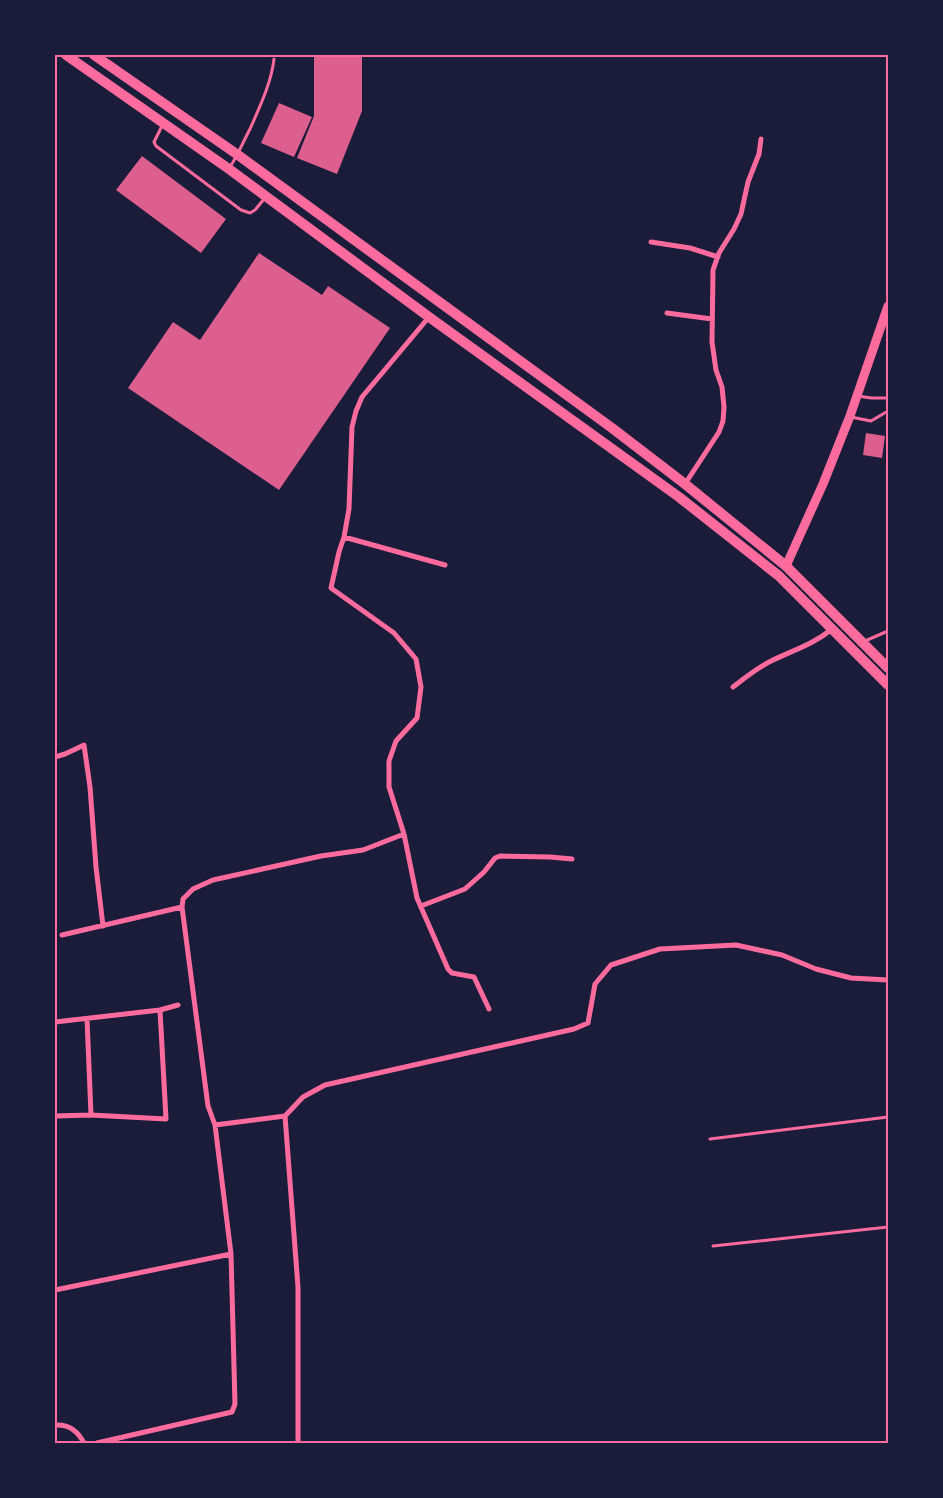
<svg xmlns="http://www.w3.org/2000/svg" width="943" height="1498" font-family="Arial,sans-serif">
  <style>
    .building { fill: #dd5f8e }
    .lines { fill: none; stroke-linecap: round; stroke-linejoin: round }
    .service { stroke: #ff6b9d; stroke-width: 3 }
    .minor { stroke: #ff6b9d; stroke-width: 5 }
    .secondary { stroke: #ff6b9d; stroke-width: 9 }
    .trunk { stroke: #ff6b9d; stroke-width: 10 }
    .neatline { fill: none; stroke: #ff6b9d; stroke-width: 2 }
  </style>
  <rect width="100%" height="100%" fill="#1b1b3a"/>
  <path class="building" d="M314,55H362V111L337,174L297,158L314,116Z
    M279,103L312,117L294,157L261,143Z
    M142,156L226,219L201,253L116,190Z
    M259,253L322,295L328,286L390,328L279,490L128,388L173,322L200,340Z
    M866,433L885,436L882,458L863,455Z"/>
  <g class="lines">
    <path class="service" d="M163,124L154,142L156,146L241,210L250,213L255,210L264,199
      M230,167C238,155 243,142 250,129C260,106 271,84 274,59
      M858,396L871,398H888
      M851,417L871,421L888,411
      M865,641L888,631
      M710,1139L888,1117
      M713,1246L888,1227"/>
    <path class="minor" d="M651,242L690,248L718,257
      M667,313L712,319
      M685,484L719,432L723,421L724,407L722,387L716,370L712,342L713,270L719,253L734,229L741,214L748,182L759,154L761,139
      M344,537L445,565
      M733,687C746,677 758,667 773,660C794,650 814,644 832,629
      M55,757L65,754L84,745L90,787L96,867L103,926
      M404,834L417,898L448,969L452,973L474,977L489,1009
      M421,906L465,889L484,872L495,858L500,856L550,857L572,859
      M62,935L182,907
      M160,1010L178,1005
      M87,1019L91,1115
      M55,1022L160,1010L166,1119L91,1115L55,1116
      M285,1116L303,1097L325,1085L574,1029L588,1023L595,984L611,965L660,949L736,945L782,955L816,969L851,978L888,980
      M55,1290L231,1254L215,1125
      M55,1425C68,1424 78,1431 84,1443
      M97,1443L232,1412L235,1404L231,1254
      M298,1443V1287L285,1116L215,1125L208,1106L182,907L183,899L193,889L213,880L321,856L363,850L404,834L389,787V761L396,741L417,718L421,687L416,659L394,633L331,588L339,552L344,537L349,509L352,427L356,411L362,397L429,317"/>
    <path class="secondary" d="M786,566L823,484L850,416L888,306"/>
    <path class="trunk" d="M66,55L229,169L429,317L679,497L779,576L888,685
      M94,55L238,155L612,428L685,484L786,566L888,668"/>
  </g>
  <rect width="943" height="1498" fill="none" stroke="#1b1b3a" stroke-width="112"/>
  <rect x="56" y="56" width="831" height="1386" class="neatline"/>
</svg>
